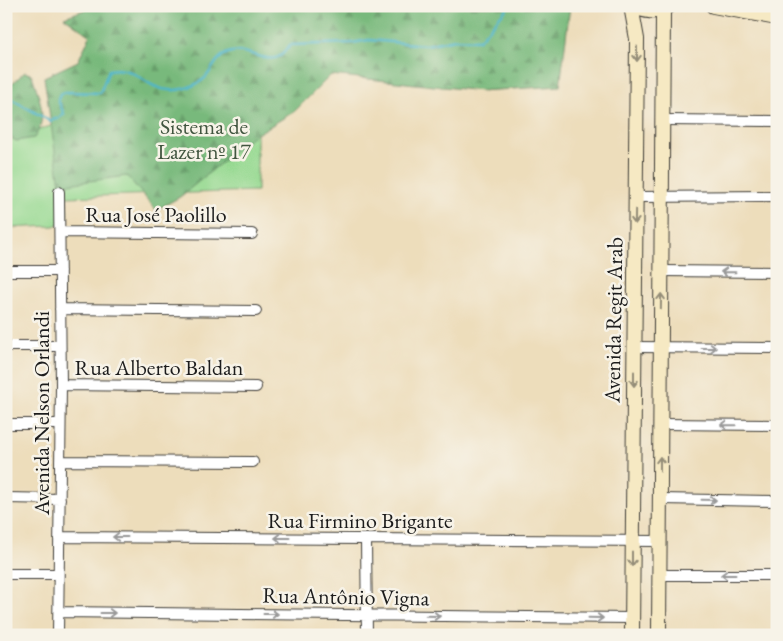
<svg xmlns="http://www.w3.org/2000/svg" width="783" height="641" font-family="'EB Garamond',serif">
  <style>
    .green { fill: #96d991; stroke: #597a56 }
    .forest { fill: url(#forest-firs); stroke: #4a6a4c }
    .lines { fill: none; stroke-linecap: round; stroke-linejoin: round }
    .stream { stroke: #4cb5cb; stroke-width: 2.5 }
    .minor-casing { stroke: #3b3934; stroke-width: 12 }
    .secondary-casing { stroke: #3b3934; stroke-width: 16 }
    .minor { stroke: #fff; stroke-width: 10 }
    .secondary { stroke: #f6e9c3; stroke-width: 14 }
    .oneway { stroke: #948d78 }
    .oneway2 { stroke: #999 }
    .labels { text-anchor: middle; stroke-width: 5; stroke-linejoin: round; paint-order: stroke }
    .park-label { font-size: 22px; fill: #41553f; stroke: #f7f3e8 }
    .street-label { font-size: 22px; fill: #1c1c1c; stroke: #f7f3e8 }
  </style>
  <defs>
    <pattern id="forest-firs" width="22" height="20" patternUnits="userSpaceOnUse" patternTransform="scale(1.25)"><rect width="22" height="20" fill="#78b97b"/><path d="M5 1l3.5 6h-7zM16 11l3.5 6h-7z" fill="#679e6a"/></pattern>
  </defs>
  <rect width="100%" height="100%" fill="#f7f3e8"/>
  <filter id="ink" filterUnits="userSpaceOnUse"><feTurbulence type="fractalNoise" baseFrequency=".02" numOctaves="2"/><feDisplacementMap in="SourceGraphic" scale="10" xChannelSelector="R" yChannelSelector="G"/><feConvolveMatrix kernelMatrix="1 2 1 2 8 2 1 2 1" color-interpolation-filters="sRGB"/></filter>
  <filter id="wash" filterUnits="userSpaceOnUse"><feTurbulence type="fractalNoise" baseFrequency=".0096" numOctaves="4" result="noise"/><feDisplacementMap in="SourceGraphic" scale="20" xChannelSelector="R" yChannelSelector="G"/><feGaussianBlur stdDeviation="1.12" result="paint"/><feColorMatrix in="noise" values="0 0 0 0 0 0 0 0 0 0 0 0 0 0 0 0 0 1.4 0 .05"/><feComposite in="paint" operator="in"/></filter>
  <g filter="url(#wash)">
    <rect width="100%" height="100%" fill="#edddbb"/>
    <path class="green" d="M257,67V191L66,197L67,220L54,226L6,228V141L146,94Z"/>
    <path class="forest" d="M96,6H570L560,86L481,91L331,75L295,111L252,137L180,197L156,210L127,176L60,185L44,77L78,61L90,36L64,17Z
      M25,72L32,75C39,98 49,117 34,138L16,141L6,134V86L8,87Z"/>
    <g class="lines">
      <path class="stream" d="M6,96L50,121L59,118L64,114L58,100L60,94L66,92L100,93L109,70C138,65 143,88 169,90C181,91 196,86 205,78C213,70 215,58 228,53C245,46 266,65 280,56C284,54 287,48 290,45L352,43L369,40L426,45L455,39L479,40L509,6"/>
    </g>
  </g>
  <g filter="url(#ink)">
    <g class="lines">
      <g class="minor-casing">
        <path id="minor" d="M662,120L777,121
          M636,197L777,196
          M60,232L252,234
          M6,271H60
          M661,271L777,272
          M60,309L256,311
          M6,346H60
          M633,347L777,348
          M61,385L256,387
          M6,424H60
          M660,424L777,425
          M60,461L253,462
          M6,498L60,499
          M661,499L777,501
          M60,537L659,541
          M366,539L367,635
          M6,574H58
          M659,575H777
          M59,612L632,618
          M58,635L61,385L59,192"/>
      </g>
      <g class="secondary-casing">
        <path id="secondary" d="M631,6L637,39L632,635
          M631,6C644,11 657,15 669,6
          M713,6L777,18
          M659,635L663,10"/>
      </g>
      <use href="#minor" class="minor"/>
      <use href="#secondary" class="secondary"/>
    </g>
    <defs><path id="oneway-shaft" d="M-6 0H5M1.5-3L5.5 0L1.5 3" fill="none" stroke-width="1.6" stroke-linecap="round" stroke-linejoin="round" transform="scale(1.25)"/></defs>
    <g class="oneway">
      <use href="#oneway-shaft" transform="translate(637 54) rotate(90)"/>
      <use href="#oneway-shaft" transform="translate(635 217) rotate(91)"/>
      <use href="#oneway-shaft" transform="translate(661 301) rotate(-89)"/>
      <use href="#oneway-shaft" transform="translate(634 379) rotate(90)"/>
      <use href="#oneway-shaft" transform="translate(660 464) rotate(-90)"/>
      <use href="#oneway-shaft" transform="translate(632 559) rotate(90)"/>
    </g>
    <g class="oneway2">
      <use href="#oneway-shaft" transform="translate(728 272) rotate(-179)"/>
      <use href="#oneway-shaft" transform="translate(709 348)"/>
      <use href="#oneway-shaft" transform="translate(728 425) rotate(-179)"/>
      <use href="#oneway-shaft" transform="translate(709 500) rotate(1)"/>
      <use href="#oneway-shaft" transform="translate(120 537) rotate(-180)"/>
      <use href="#oneway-shaft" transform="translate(282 538) rotate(-180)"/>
      <use href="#oneway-shaft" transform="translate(728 575) rotate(-180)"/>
      <use href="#oneway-shaft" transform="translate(108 613)"/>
      <use href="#oneway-shaft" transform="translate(271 614)"/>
      <use href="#oneway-shaft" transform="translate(433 616) rotate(1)"/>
      <use href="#oneway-shaft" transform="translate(596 618) rotate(1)"/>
    </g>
  </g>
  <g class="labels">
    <g class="park-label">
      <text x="204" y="134">Sistema de<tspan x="204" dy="25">Lazer nº 17</tspan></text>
    </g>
    <g class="street-label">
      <text x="156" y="222">Rua José Paolillo</text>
      <text transform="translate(613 320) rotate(-89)" y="8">Avenida Regit Arab</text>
      <text x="159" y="375">Rua Alberto Baldan</text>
      <text transform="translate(41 413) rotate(-90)" y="8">Avenida Nelson Orlandi</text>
      <text x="360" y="528">Rua Firmino Brigante</text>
      <text transform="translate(346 596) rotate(1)" y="8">Rua Antônio Vigna</text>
    </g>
  </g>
  <rect width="783" height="641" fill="none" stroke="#f7f3e8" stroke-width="25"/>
</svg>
